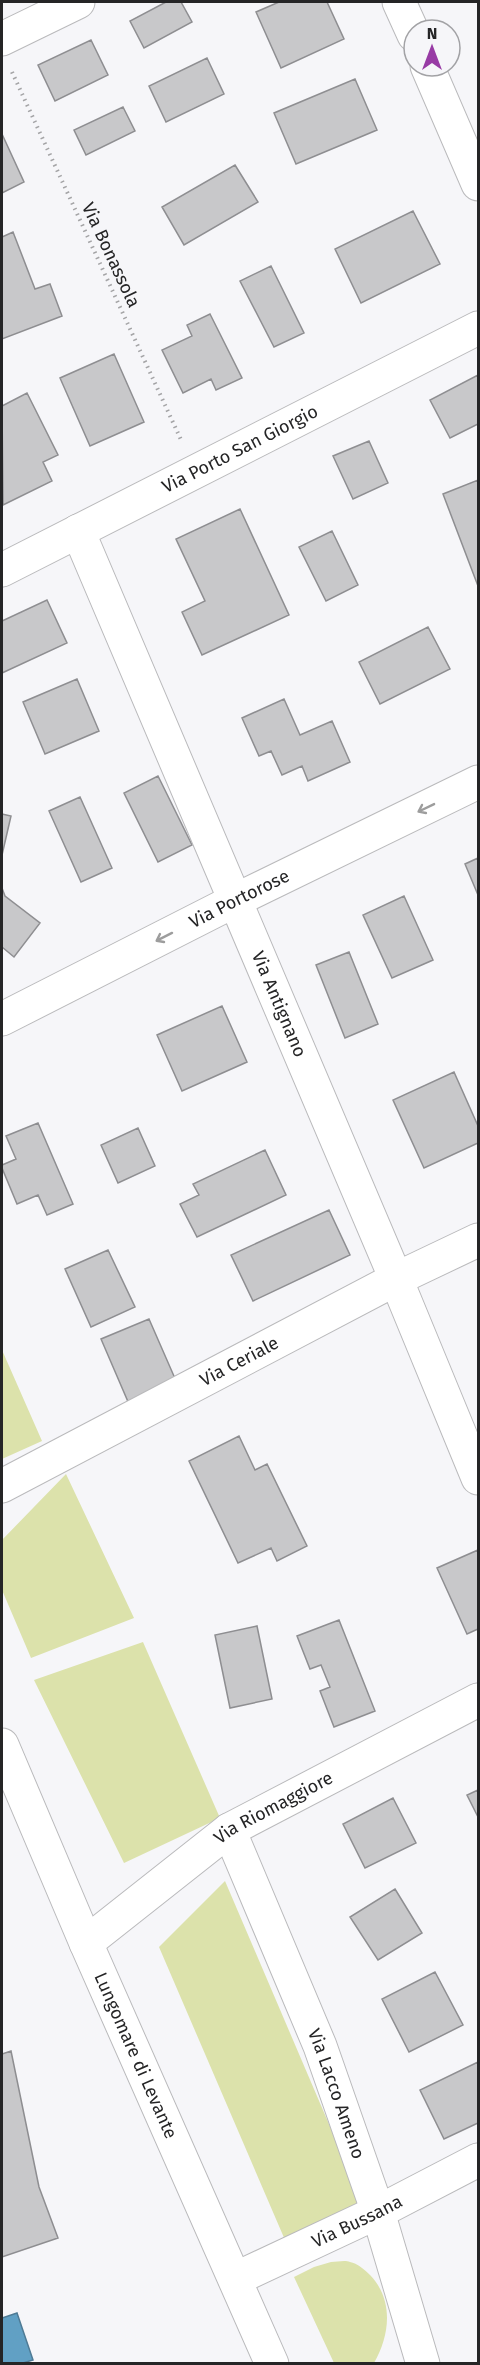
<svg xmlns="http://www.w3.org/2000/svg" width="480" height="2365" font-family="'Fira Sans',sans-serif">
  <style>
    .green { fill: #dce2ab }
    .water { fill: #61a0c4; stroke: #4f7b95; stroke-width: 1.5 }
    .building { fill: #c8c8ca; stroke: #8e8e91; stroke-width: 1.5 }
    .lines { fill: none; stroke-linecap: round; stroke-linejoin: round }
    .minor-casing { stroke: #bababc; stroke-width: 35 }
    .path { stroke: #a4a4a6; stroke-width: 4; stroke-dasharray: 1.5 4.5; stroke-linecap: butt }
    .minor { stroke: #fff; stroke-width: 33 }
    .oneway { stroke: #9d9d9d }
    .labels { text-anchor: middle; stroke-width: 4.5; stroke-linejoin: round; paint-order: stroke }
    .street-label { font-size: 18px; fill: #252526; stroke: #f6f6f9 }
  </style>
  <rect width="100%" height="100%" fill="#f6f6f9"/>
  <path class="green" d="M2,1350L42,1441L2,1459Z
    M66,1474L134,1618L31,1658L2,1590V1540Z
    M143,1642L220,1818L124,1863L34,1680Z
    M225,1881L364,2206L285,2240L159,1947Z
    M331,2262C337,2262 345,2260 350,2262C357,2263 365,2270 370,2275C394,2300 390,2335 374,2363H334L294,2277L314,2267Z"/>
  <path class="water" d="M17,2313L33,2360L23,2363H2V2318Z"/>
  <path class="building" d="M166,2H181L192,22L144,48L130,21Z
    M279,2H327L344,39L281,68L256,12Z
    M91,40L108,75L55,101L38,65Z
    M207,58L224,94L166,122L149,86Z
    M355,79L377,130L296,164L274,113Z
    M123,107L135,131L86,155L74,130Z
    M2,134L24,182L2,193Z
    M235,165L258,202L184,245L162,207Z
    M413,211L440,264L361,303L335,249Z
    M13,232L35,289L50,284L62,316L2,339V237Z
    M271,266L304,333L274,347L240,281Z
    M210,314L242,378L216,390L211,379L183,393L162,350L192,336L187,325Z
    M114,354L144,422L90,446L60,378Z
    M478,375V424L450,438L430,400Z
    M27,393L58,455L43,462L52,481L3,505L2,406Z
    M369,441L388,483L353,499L333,456Z
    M478,480V586L443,494Z
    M240,509L289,615L202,655L182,612L205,601L176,539Z
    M332,531L358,585L326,601L299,547Z
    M47,600L67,643L2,673V621Z
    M428,627L450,669L380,704L359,662Z
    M77,679L99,731L45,754L23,702Z
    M284,699L300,735L332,721L350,762L308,781L302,766L282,775L271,751L259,756L242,718Z
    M158,776L192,845L158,862L124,793Z
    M80,797L112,868L81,882L49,811Z
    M2,814L11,816L2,855Z
    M478,858V895L465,864Z
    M2,888L5,896L40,923L14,957L2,947Z
    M404,896L433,960L392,978L363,915Z
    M349,952L378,1024L345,1038L316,965Z
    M222,1006L247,1062L182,1091L157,1035Z
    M454,1072L478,1126V1143L424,1168L393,1100Z
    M38,1123L73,1204L47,1215L38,1195L17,1204L2,1168V1165L16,1159L6,1136Z
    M138,1128L155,1166L118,1183L101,1145Z
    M265,1150L286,1195L197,1237L180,1204L199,1195L193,1184Z
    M329,1210L350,1255L253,1301L231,1255Z
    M108,1250L135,1307L91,1327L65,1269Z
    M149,1319L177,1383L129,1404L101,1339Z
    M239,1436L255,1470L267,1464L307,1546L277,1561L271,1548L238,1563L189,1461Z
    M478,1550V1629L467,1634L437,1568Z
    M339,1620L375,1711L334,1727L320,1691L330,1687L321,1665L310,1669L297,1636Z
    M257,1626L272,1699L230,1708L215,1635Z
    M478,1790V1817L467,1795Z
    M393,1798L416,1843L365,1868L343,1824Z
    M395,1889L422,1933L378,1960L350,1917Z
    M435,1972L463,2025L409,2052L382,1999Z
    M11,2051L39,2187L58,2238L2,2257V2054Z
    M478,2062V2123L444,2139L420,2090Z"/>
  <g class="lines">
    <g class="minor-casing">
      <g id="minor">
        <path d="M399,2L414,35"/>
        <path d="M2,39L78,2"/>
        <path d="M427,66L478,184"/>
        <path id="s1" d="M78,531L396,1279L478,1478"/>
        <path id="s2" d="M2,570L478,328"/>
        <path id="s3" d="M2,1019L234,901L478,782"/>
        <path id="s4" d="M2,1486L396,1279L478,1240"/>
        <path id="s5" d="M2,1745L86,1943L272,2364"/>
        <path id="s6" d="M229,1830L320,2046L378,2212L423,2364"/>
        <path id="s7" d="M86,1943L229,1830L478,1700"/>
        <path id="s8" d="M235,2279L378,2212L478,2160"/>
      </g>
    </g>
    <path class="path" d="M12,72L182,442"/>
    <use href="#minor" class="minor"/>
  </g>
  <defs><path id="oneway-shaft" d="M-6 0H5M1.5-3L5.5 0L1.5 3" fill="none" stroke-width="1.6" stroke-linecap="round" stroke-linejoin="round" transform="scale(1.5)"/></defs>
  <g class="oneway">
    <use href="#oneway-shaft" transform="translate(426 808) rotate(154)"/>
    <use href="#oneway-shaft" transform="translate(164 937) rotate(153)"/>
  </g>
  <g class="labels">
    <g class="street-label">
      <text transform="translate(111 255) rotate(65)" y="6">Via Bonassola</text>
      <text dy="6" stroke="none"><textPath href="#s2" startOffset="267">Via Porto San Giorgio</textPath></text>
      <text dy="6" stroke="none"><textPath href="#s3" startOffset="266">Via Portorose</textPath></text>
      <text dy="6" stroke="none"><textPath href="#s1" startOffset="514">Via Antignano</textPath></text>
      <text dy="6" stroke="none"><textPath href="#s4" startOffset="268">Via Ceriale</textPath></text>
      <text dy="6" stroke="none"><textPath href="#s7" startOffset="232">Via Riomaggiore</textPath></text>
      <text dy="6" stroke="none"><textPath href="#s5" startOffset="338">Lungomare di Levante</textPath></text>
      <text dy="6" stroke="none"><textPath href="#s6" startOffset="285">Via Lacco Ameno</textPath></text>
      <text dy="6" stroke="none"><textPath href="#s8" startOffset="135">Via Bussana</textPath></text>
    </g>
  </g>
  <rect width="480" height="2365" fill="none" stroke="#252526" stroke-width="6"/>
  <g transform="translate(432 48)"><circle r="28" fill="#f6f6f9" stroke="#a2a2a5" stroke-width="1.5"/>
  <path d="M0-4.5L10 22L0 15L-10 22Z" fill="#983ba5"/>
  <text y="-9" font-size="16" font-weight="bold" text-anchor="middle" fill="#252526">N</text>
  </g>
</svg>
